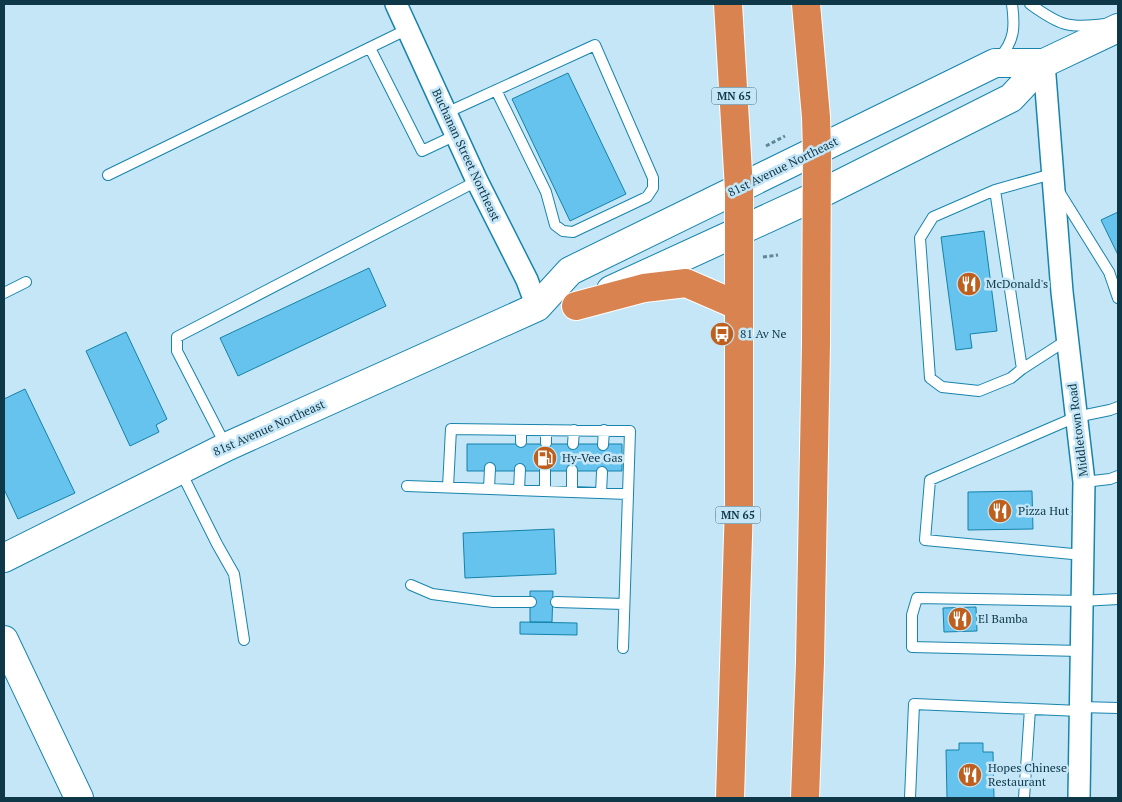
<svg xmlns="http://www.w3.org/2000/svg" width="1122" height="802" font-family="'PT Serif',serif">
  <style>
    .building { fill: #65c3ed; stroke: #1482aa }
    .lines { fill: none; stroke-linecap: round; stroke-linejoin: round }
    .lane-casing { stroke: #1884ac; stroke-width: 12 }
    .street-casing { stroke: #1884ac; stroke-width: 24 }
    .secondary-casing { stroke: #1884ac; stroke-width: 30 }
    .highway-casing { stroke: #fff; stroke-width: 30 }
    .path { stroke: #608697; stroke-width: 3; stroke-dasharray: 4 2.5; stroke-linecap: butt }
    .lane { stroke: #fff; stroke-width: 10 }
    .street { stroke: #fff; stroke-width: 21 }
    .secondary { stroke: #fff; stroke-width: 28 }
    .highway { stroke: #d98350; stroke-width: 28 }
    .labels { text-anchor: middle; stroke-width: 5; stroke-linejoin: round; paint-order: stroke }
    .shield { fill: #c4e6f7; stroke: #456c7c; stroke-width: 1 }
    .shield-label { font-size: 11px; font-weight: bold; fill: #0e3748 }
    .street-label { font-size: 12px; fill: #0e3748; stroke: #c4e6f7 }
    .poi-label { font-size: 12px; fill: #0e3748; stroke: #c4e6f7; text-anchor: start }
  </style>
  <rect width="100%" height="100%" fill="#c4e6f7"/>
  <path class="building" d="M568,73L626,194L570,221L512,99Z
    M1118,212V255L1101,220Z
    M984,231L997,331L970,334L972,348L956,350L941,237Z
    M369,268L386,306L238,376L220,338Z
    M126,332L167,419L156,425L159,432L130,446L86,351Z
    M25,389L75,493L18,519L4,489V399Z
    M467,444H622V471H467Z
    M1032,491L1033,529L968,530V492Z
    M554,529L556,574L465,578L463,533Z
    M530,591H553L552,622H530Z
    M976,607L977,631L944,632L943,608Z
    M520,622L577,623V635L520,634Z
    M959,743H983V752H993L994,798H947L946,750H959Z"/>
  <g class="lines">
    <g class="lane-casing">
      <path id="lane" d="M1030,4C1059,25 1068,29 1105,24
        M370,48L422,151L456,135
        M999,58C1015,41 1015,26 1012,4
        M446,113L595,45L653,178V188L647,197L573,232L563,231L555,225L546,192L496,90
        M108,175L408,29
        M995,190L933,217L920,238L930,378L942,387L979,391L1011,378L1022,369L995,190L1052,174
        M1058,190L1109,272L1118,298
        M4,293L26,282
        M1022,369L1067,340
        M521,442V430
        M546,443V430
        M573,444L574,430
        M603,445L604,430
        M226,446L177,351V337L477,181
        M180,470L217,544L234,574L244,640
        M1084,482L1110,479L1118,476
        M407,486L628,494L623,648
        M448,487L451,429L619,431H630L628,494
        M489,489L490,468
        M519,490L520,469
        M545,491V469
        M572,492V470
        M601,493L602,472
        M1083,555L925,540L930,480L1076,417L1110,410L1118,407
        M411,585L432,594L493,602H531
        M556,602L624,604
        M1081,651L912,647V615L917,598L1082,601L1118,599
        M1080,707L1118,708
        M910,798L914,704L1080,711
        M1024,798L1030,709"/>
    </g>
    <g class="street-casing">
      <path id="street" d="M396,4L477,181L527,280L537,307
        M1044,63L1062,292L1084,482L1079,798"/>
    </g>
    <g class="secondary-casing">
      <path id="secondary" d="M611,290L816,196L1011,98L1044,63L1118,28
        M4,558L226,447L537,307L570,271L995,63H1044
        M4,640L79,798"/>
    </g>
    <g class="highway-casing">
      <path id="highway" d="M728,4L739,189V504L730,798
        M576,306L644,288L686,283L739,306
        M805,798L810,662L816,344L817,151L816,117L806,4"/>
    </g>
    <path class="path" d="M766,146L785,136
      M763,257L778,255"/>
    <use href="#lane" class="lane"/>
    <use href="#street" class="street"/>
    <use href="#secondary" class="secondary"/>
    <use href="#highway" class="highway"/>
  </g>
  <defs>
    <g id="restaurant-disc" transform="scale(1.25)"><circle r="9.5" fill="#bf5f1d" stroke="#c4e6f7"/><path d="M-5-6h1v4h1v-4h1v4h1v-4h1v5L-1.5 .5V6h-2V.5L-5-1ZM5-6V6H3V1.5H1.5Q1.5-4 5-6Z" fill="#fff"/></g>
    <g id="bus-disc" transform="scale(1.25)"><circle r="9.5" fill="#bf5f1d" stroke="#c4e6f7"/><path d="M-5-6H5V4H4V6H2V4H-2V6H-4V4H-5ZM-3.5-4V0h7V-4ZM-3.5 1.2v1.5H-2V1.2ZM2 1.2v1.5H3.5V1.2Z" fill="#fff"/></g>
    <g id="fuel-disc" transform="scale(1.25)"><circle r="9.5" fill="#bf5f1d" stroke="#c4e6f7"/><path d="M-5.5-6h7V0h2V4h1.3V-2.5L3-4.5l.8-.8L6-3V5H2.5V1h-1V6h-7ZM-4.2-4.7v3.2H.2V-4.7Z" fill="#fff"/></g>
  </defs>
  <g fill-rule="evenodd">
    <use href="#restaurant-disc" x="969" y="284"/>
    <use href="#bus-disc" x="722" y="334"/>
    <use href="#fuel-disc" x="545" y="458"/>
    <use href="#restaurant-disc" x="1000" y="511"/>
    <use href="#restaurant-disc" x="960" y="619"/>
    <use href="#restaurant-disc" x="970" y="775"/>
  </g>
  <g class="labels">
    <g class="shield">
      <rect x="711.5" y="87.5" width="45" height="17" rx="4"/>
      <rect x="715.5" y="506.5" width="45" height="17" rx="4"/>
    </g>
    <g class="shield-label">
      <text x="734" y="100">MN 65</text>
      <text x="738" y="519">MN 65</text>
    </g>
    <g class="street-label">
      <text transform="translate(466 155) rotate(65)" y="4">Buchanan Street Northeast</text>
      <text transform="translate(783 167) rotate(-26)" y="4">81st Avenue Northeast</text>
      <text transform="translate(269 428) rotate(-24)" y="4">81st Avenue Northeast</text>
      <text transform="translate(1078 430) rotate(-97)" y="4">Middletown Road</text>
    </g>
    <g class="poi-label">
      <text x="986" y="288">McDonald's</text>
      <text x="740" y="338">81 Av Ne</text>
      <text x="562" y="462">Hy-Vee Gas</text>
      <text x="1018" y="515">Pizza Hut</text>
      <text x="978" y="623">El Bamba</text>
      <text x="988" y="772">Hopes Chinese<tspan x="988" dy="14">Restaurant</tspan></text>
    </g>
  </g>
  <rect width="1122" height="802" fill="none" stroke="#0e3748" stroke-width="10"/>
</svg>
